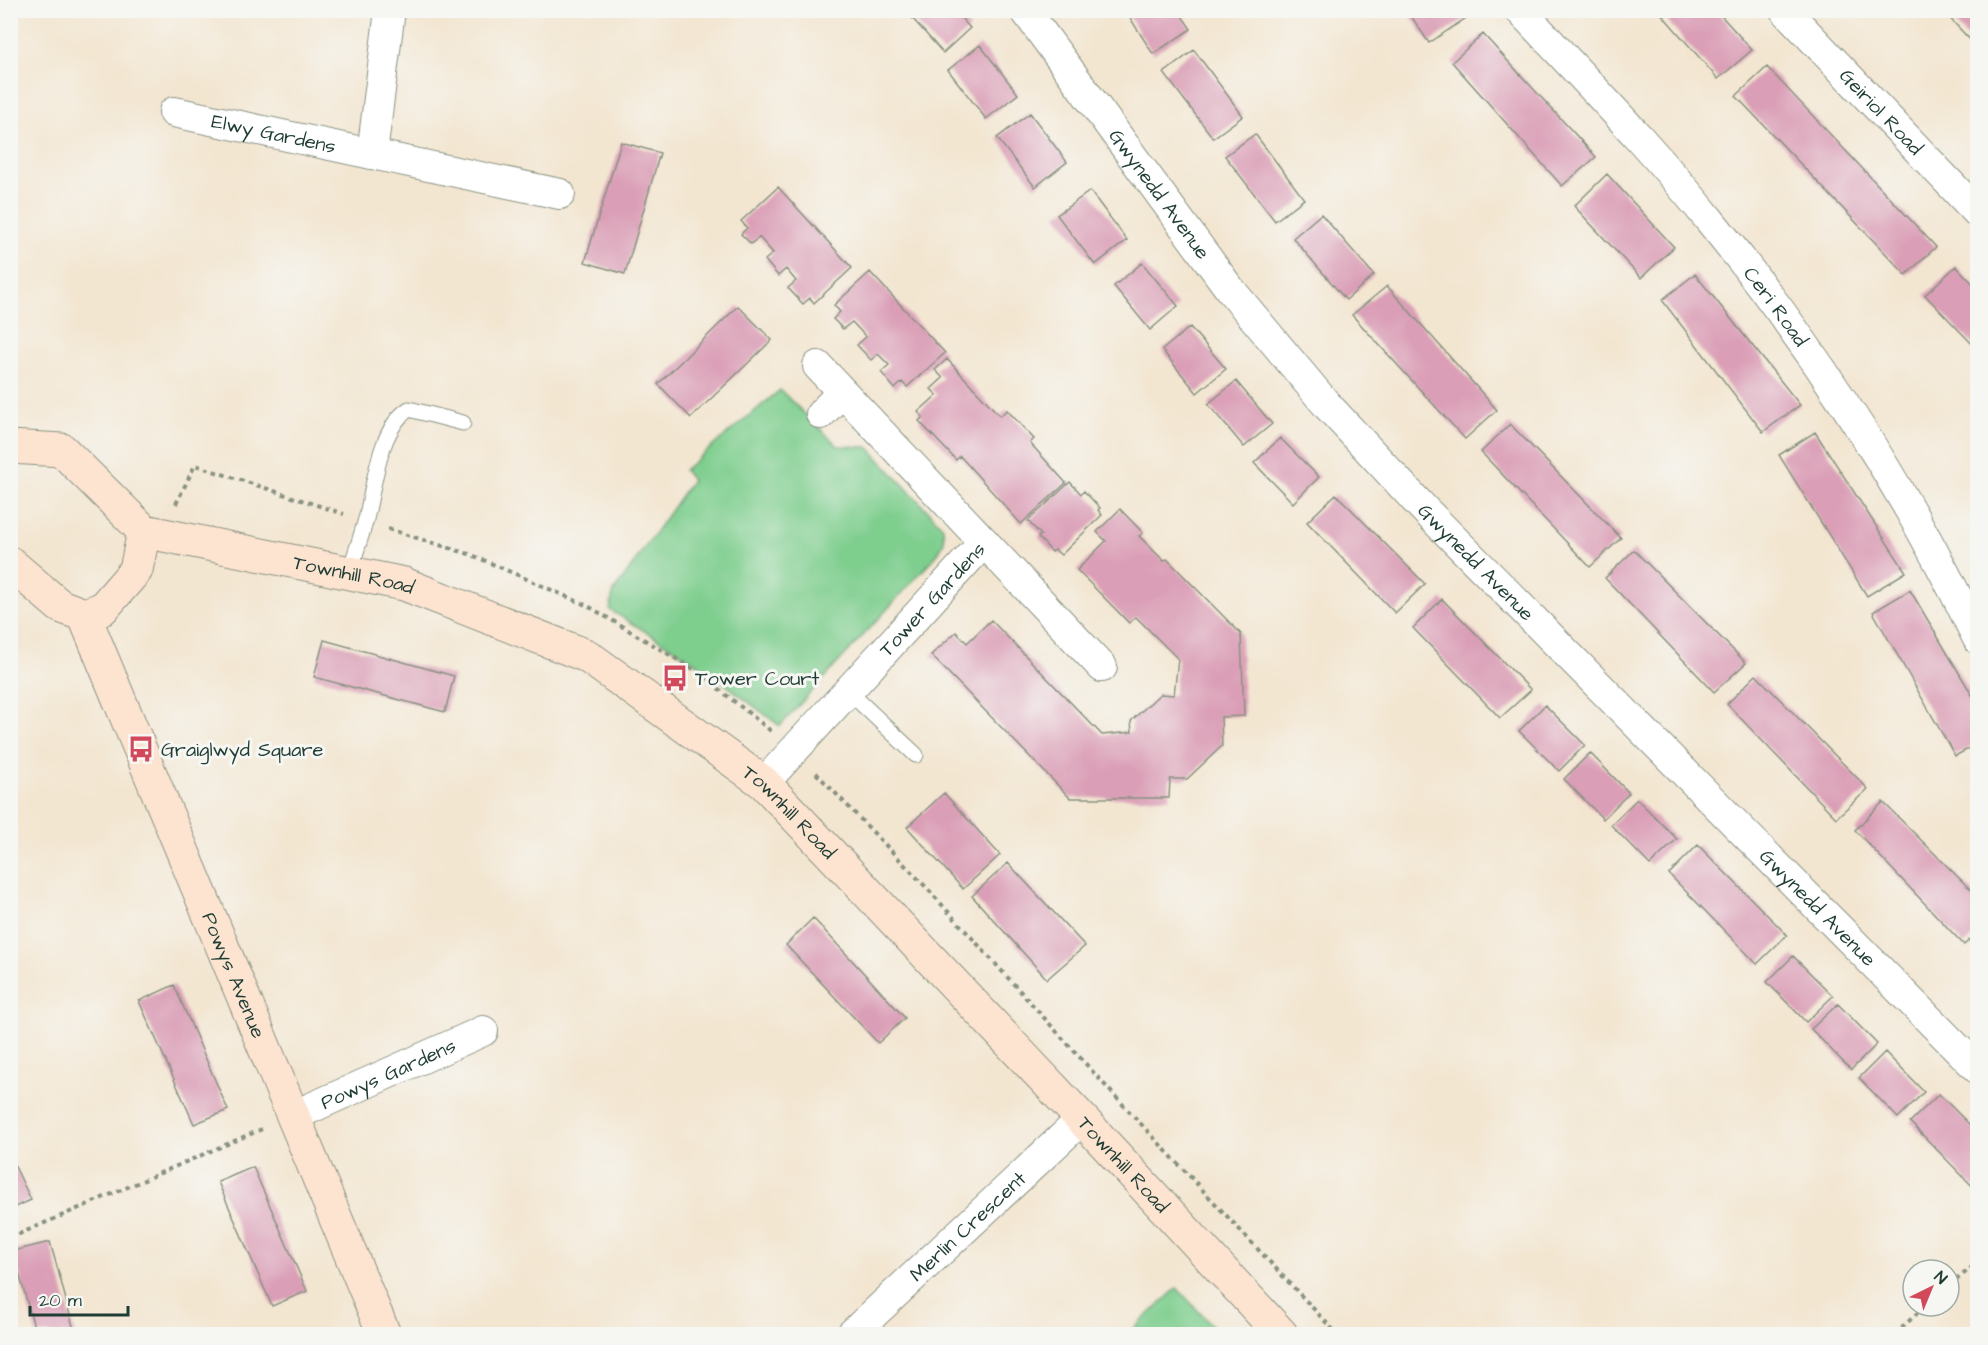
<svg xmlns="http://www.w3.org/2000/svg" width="1988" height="1345" font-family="'Architects Daughter',sans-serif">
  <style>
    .green { fill: #7ece8e; stroke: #4e8661; stroke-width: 1.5 }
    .building { fill: #da9eb6 }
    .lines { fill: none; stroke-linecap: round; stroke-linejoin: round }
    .lane-casing { stroke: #899282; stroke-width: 17 }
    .street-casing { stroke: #899282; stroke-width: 32 }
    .secondary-casing { stroke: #899282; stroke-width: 35 }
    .path { stroke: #899282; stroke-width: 4; stroke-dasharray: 4.5 4.5; stroke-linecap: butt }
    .lane { stroke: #fff; stroke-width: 15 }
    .street { stroke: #fff; stroke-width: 30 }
    .secondary { stroke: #fde4d1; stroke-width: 33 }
    .labels { text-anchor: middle; stroke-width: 6; stroke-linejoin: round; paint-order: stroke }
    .street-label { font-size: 20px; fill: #1f3d34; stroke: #f6f6f2 }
    .poi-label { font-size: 20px; fill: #1f3d34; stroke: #f6f6f2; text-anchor: start }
  </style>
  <rect width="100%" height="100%" fill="#f6f6f2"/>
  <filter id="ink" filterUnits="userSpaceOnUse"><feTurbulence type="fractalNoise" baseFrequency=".0167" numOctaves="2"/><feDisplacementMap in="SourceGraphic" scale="12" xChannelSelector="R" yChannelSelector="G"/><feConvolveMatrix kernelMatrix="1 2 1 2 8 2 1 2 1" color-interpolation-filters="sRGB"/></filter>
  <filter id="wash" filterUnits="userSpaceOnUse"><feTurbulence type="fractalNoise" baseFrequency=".008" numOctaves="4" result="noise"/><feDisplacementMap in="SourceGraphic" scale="24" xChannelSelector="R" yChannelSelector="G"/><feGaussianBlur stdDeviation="1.35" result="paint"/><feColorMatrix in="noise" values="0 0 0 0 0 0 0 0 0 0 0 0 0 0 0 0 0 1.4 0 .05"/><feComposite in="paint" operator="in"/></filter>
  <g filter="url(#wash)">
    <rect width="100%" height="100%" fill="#f3e6d1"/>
    <path class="green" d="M780,390L838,446L868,447L943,527L944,542L937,555L780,726L700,665L610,610L613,593L692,480L684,470Z
      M1177,1288L1220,1334H1128Z"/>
    <g id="blocks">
      <path class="building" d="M905,10H954L970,28L943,53Z
        M1125,10H1178L1191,29L1153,54Z
        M1407,10H1461L1466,18L1429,43Z
        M1658,10H1716L1752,50L1718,79Z
        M1942,10H1978V48Z
        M1483,34L1596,157L1562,186L1452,62Z
        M980,45L1018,94L986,119L948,70Z
        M1194,50L1243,116L1213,138L1164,73Z
        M1767,67L1936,247L1906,275L1736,96Z
        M1030,113L1067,162L1035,187L997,138Z
        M1255,134L1304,199L1275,221L1225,156Z
        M621,142L660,153L625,274L585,262Z
        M1607,174L1674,247L1641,278L1574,206Z
        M778,187L852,268L814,303L810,298L803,304L788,288L796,281L786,269L778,276L765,260L773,253L759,237L751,244L741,234L747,228L741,221Z
        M1090,191L1127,240L1095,265L1057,215Z
        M1321,214L1374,275L1346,300L1293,238Z
        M1142,263L1178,306L1150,330L1114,286Z
        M1956,266L1978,289V350L1925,295Z
        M870,272L945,353L907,387L902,382L895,389L881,372L889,365L878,354L871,360L857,345L866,337L852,322L843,329L833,319L840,312L834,305Z
        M1695,274L1800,405L1763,432L1662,300Z
        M1387,286L1497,410L1465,439L1352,315Z
        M738,306L772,340L691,418L658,384Z
        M1190,327L1226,369L1197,393L1162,350Z
        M947,359L1000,416L1007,410L1034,439L1030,443L1066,483L1021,524L960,456L956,460L919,421L923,417L918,412L937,395L931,389L943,378L935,370Z
        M1236,381L1272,424L1244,447L1208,404Z
        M1510,424L1621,538L1590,567L1481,452Z
        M1815,432L1906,572L1867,596L1779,455Z
        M1280,438L1319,477L1293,503L1254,463Z
        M1070,482L1081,494L1084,491L1100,508L1098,510L1102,515L1061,555L1055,550L1052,552L1038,537L1041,535L1028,521Z
        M1336,494L1425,584L1395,613L1307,522Z
        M1120,509L1143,533L1139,536L1164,561L1167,559L1241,634L1244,716L1221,717L1222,746L1187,779H1170L1169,798H1070L931,655L956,632L967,643L991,620L1102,735L1132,732L1131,721L1160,694L1174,695L1178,659L1136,617L1129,623L1077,570L1106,541L1097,532Z
        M1634,550L1746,663L1714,692L1605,578Z
        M1910,590L1978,705V744L1955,756L1873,612Z
        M1442,599L1531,690L1500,718L1413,628Z
        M324,640L454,676L445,712L314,677Z
        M1756,675L1868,789L1836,818L1727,704Z
        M1545,705L1585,745L1559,771L1519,731Z
        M1590,753L1629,793L1603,819L1564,779Z
        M944,793L1000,855L963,889L907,827Z
        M1637,799L1677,839L1650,865L1611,825Z
        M1883,802L1978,897V932L1964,945L1855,830Z
        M1698,845L1787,935L1757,964L1669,874Z
        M1008,863L1085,946L1047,979L972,896Z
        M813,918L905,1018L878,1043L786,945Z
        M1793,956L1833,996L1806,1022L1767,982Z
        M174,985L228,1110L194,1124L139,1001Z
        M1838,1004L1877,1044L1851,1070L1811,1029Z
        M1885,1052L1924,1092L1898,1118L1859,1078Z
        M1939,1094L1978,1133V1192L1910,1122Z
        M10,1156L31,1200L10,1209Z
        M253,1167L307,1291L272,1306L218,1182Z
        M50,1242L58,1270L75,1334H36L21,1280L13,1251Z"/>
    </g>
  </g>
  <g filter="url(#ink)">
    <use href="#blocks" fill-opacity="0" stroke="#899282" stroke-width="1.5"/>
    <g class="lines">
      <g class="lane-casing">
        <path id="lane" d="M349,573C355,555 361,537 366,519C374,487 379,428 409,409L463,423
          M847,690L916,755"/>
      </g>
      <g class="street-casing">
        <g id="street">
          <path id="s1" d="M1025,10L1229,288L1327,405L1423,508L1978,1069"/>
          <path id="s2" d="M1520,10C1585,80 1652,148 1712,223C1816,351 1906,490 1978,639"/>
          <path id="s3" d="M1785,10L1978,213"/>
          <path id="s4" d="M174,112L560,194"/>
          <path d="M372,154L390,10"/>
          <path d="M818,366L1102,667"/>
          <path d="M821,414L842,392"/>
          <path id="s5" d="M764,783L984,542"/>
          <path id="s6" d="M293,1116L483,1031"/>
          <path id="s7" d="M852,1334L1082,1119"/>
        </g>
      </g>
      <g class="secondary-casing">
        <g id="secondary">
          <path d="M10,447L62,450L144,531"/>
          <path id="s8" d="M144,531L404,584L587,656L764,783L1082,1119L1281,1334"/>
          <path d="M10,563L60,606L84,615L102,609L136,570L144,531"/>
          <path id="s9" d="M84,615L384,1334"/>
        </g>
      </g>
      <path class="path" d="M176,504L195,465L344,514
        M388,529L472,555L588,606L695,670L771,731
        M816,773L925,886L1113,1094L1337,1334
        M10,1238L262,1129
        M1949,1286L1978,1262
        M1895,1334L1925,1306"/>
      <use href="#lane" class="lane"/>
      <use href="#street" class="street"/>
      <use href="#secondary" class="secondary"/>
    </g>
  </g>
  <defs>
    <g id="bus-bare" transform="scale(2.07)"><path d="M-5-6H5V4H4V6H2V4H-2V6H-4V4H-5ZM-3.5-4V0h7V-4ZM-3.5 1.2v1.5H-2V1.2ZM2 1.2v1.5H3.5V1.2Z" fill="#d1495b" stroke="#f6f6f2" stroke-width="2.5" paint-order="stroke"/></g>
  </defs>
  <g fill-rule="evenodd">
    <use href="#bus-bare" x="675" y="678"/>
    <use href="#bus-bare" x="141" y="749"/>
  </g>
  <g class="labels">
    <g class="street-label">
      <text dy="7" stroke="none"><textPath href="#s3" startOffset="140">Geiriol Road</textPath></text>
      <text dy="7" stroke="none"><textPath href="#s4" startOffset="102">Elwy Gardens</textPath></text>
      <text dy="7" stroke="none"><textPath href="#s1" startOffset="228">Gwynedd Avenue</textPath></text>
      <text dy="7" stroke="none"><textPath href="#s2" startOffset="392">Ceri Road</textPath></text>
      <text dy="7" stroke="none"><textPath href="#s1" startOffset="714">Gwynedd Avenue</textPath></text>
      <text dy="7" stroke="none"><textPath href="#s8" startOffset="214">Townhill Road</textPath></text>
      <text dy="7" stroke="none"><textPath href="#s5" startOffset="249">Tower Gardens</textPath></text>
      <text dy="7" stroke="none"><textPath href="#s8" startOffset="718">Townhill Road</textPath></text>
      <text dy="7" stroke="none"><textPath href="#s1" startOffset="1200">Gwynedd Avenue</textPath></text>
      <text dy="7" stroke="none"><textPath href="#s9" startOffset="390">Powys Avenue</textPath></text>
      <text dy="7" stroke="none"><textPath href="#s6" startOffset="104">Powys Gardens</textPath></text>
      <text dy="7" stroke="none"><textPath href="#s8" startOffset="1204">Townhill Road</textPath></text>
      <text dy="7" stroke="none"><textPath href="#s7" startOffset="158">Merlin Crescent</textPath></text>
    </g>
    <g class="poi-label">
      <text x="695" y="685">Tower Court</text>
      <text x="161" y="756">Graiglwyd Square</text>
    </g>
  </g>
  <rect width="1988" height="1345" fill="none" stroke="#f6f6f2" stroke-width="36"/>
  <g transform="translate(1931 1288) rotate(43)"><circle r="28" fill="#f6f6f2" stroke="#a0aca6" stroke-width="1.5"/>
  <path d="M0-4.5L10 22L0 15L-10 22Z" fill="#d1495b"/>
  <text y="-9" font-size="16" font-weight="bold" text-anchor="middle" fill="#1f3d34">N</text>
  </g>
  <path d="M30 1306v9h98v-9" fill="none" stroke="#1f3d34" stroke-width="3"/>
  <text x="39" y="1306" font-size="18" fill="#1f3d34" stroke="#f6f6f2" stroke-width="4.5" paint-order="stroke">20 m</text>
</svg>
